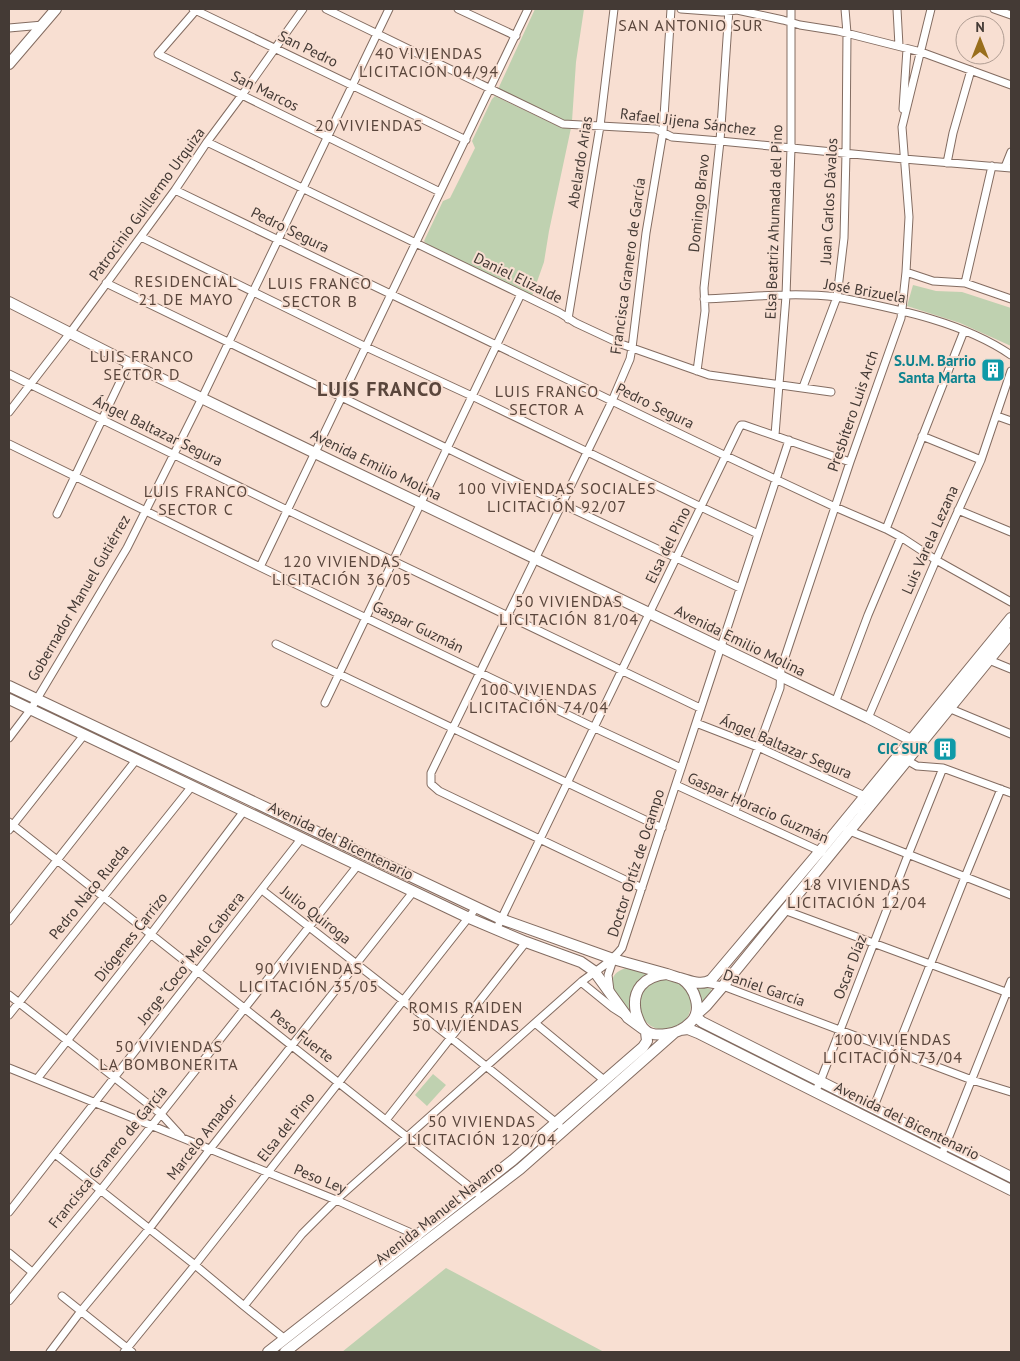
<svg xmlns="http://www.w3.org/2000/svg" width="1020" height="1361" font-family="'PT Sans',sans-serif">
  <style>
    .green { fill: #bfd1b0 }
    .lines { fill: none; stroke-linecap: round; stroke-linejoin: round }
    .street-casing { stroke: #836c61; stroke-width: 9 }
    .secondary-casing { stroke: #836c61; stroke-width: 12 }
    .street { stroke: #fff; stroke-width: 7 }
    .secondary { stroke: #fff; stroke-width: 10 }
    .labels { text-anchor: middle; stroke-width: 4; stroke-linejoin: round; paint-order: stroke }
    .street-label { font-size: 15px; fill: #443a35; stroke: #f8dfd2 }
    .culture-label { font-size: 15px; font-weight: bold; fill: #0d838f; stroke: #f8dfd2; text-anchor: end }
    .neighbourhood-label { font-size: 16px; letter-spacing: 1px; fill: #5a463c; stroke: #f8dfd2 }
    .district-label { font-size: 20px; font-weight: bold; letter-spacing: 1px; fill: #5a463c; stroke: #f8dfd2 }
  </style>
  <rect width="100%" height="100%" fill="#f8dfd2"/>
  <path class="green" d="M535,9H584L576,62L572,121H563L499,89V87Z
    M495,96L562,128H571L549,231L544,262L532,296L428,246L424,241L443,201L450,198L475,148L472,141L492,99Z
    M913,285L936,291L962,292L1011,308V346L960,323L907,306Z
    M626,968L653,974L645,978L633,1016C621,1003 597,977 626,968Z
    M639 1004a26 26 0 1 1 52 0a26 26 0 1 1-52 0Z
    M695,985L711,989L712,992L701,1004Z
    M433,1074L446,1085L427,1106L415,1095Z
    M446,1268L604,1352H342Z"/>
  <g class="lines">
    <g class="street-casing">
      <path id="street" d="M193,9L466,140
        M197,9L158,54L440,192
        M326,9L563,124L656,129L672,137L720,141L904,159L1011,168
        M458,9L516,36
        M681,9L722,12L737,10L783,20L800,25L838,31L921,52L1011,85
        M897,9L899,46
        M994,9L1011,15
        M9,28L43,25
        M903,109L907,49
        M207,142L521,294L560,313L576,323L621,344L709,375L831,392
        M947,163L953,133L971,70
        M1005,167L1011,152
        M175,190L726,456L835,507L886,529L901,537L936,560L1011,602
        M141,237L366,347L472,396L701,507L758,534
        M906,272L933,281L965,283L1011,299
        M106,283L562,504L740,588
        M965,283L992,166
        M704,299C747,297 795,292 837,297C896,309 961,321 1011,355
        M568,319L600,126L614,9
        M697,371L705,311L704,288L720,141L729,9
        M9,374L287,510L700,708
        M803,387L837,297L844,238L846,153L847,33L845,9
        M9,412L70,333L175,190L207,142L242,95L303,9
        M997,416L1011,421
        M775,435L786,296L791,148V9
        M922,436L981,460
        M9,444L260,567L595,728L681,768
        M958,510L1011,532
        M57,514L129,363
        M886,529L964,331
        M260,567L528,9
        M276,644L662,828
        M989,660L1011,669
        M325,703L521,294
        M835,703L868,615L901,537
        M946,707L1011,734
        M868,718L936,560L981,460L1011,371
        M696,723L758,747L865,796
        M9,738L31,709L127,548L202,398L389,9
        M903,758L917,766L943,768L1011,793
        M676,785L822,852
        M735,811L780,688L781,669L850,462L901,318L906,272L909,217L902,127L931,9
        M9,822L474,1190L477,1193
        M9,830L84,735
        M847,830L1011,895
        M642,888L439,791L431,784V773L612,401L630,359L632,348L646,233L663,132L671,9
        M262,890L451,1038L559,1125
        M784,910L1011,994
        M9,921L136,760
        M496,930L739,428L741,425H744L850,462
        M581,982L613,1008L624,1015
        M705,983L723,986L972,1080L1011,1092
        M610,991L608,975L613,960
        M9,995L161,1114L181,1136
        M9,1015L192,786
        M535,1023L604,1080
        M9,1068L336,1200L416,1235L418,1237
        M37,1079L151,934L244,811
        M815,1092L820,1082L908,855L943,768
        M873,1109L965,877L1001,789
        M386,1120L526,942
        M55,1154L195,1265L244,1306
        M942,1154L1011,981
        M9,1212L301,839
        M9,1253L32,1272
        M62,1296L132,1352
        M9,1301L100,1191L358,865
        M285,1339L244,1306L302,1234L336,1200L581,982C595,971 611,963 622,948C679,779 732,609 789,440
        M50,1352L81,1311L149,1229L210,1149L413,892
        M124,1352L195,1265L476,908"/>
    </g>
    <g class="secondary-casing">
      <path id="secondary" d="M9,64L56,9
        M9,302L129,363L315,453L868,718L911,740L919,746
        M9,686L501,919L613,959L667,974
        M9,699L469,918L526,942L581,962L594,971L628,1018L643,1029
        M667,974C672,976 677,977 682,979C695,988 703,1010 691,1022C684,1029 676,1033 667,1034C660,1035 650,1035 645,1030C640,1026 638,1019 636,1013C631,990 644,976 667,974Z
        M680,978C691,981 701,986 711,980L820,851L1011,618
        M697,1014L706,1006L723,986L1011,633
        M696,1017L702,1022L1011,1177
        M680,1030L688,1029L698,1033L1011,1190
        M268,1352L513,1160L643,1047L647,1041L646,1032
        M285,1352L424,1243L520,1169L674,1033"/>
    </g>
    <use href="#street" class="street"/>
    <use href="#secondary" class="secondary"/>
  </g>
  <defs>
    <g id="building-square" transform="scale(1.25)"><rect x="-9" y="-9" width="18" height="18" rx="4" fill="#0f9aa8" stroke="#f8dfd2"/><path d="M-4-6H4V6H1V3H-1V6H-4ZM-2.5-4.3h1.7v1.8h-1.7ZM.8-4.3h1.7v1.8H.8ZM-2.5-1h1.7V.8h-1.7ZM.8-1h1.7V.8H.8Z" fill="#fff"/></g>
  </defs>
  <g fill-rule="evenodd">
    <use href="#building-square" x="993" y="370"/>
    <use href="#building-square" x="945" y="749"/>
  </g>
  <g class="labels">
    <g class="street-label">
      <text transform="translate(308 49) rotate(26)" y="5">San Pedro</text>
      <text transform="translate(265 91) rotate(26)" y="5">San Marcos</text>
      <text transform="translate(688 122) rotate(7)" y="5">Rafael Jijena Sánchez</text>
      <text transform="translate(580 162) rotate(-81)" y="5">Abelardo Arias</text>
      <text transform="translate(829 201) rotate(-87)" y="5">Juan Carlos Dávalos</text>
      <text transform="translate(699 203) rotate(-84)" y="5">Domingo Bravo</text>
      <text transform="translate(147 204) rotate(-54)" y="5">Patrocinio Guillermo Urquiza</text>
      <text transform="translate(774 222) rotate(-88)" y="5">Elsa Beatriz Ahumada del Pino</text>
      <text transform="translate(290 230) rotate(26)" y="5">Pedro Segura</text>
      <text transform="translate(628 266) rotate(-82)" y="5">Francisca Granero de García</text>
      <text transform="translate(518 278) rotate(26)" y="5">Daniel Elizalde</text>
      <text transform="translate(865 291) rotate(10)" y="5">José Brizuela</text>
      <text transform="translate(655 406) rotate(26)" y="5">Pedro Segura</text>
      <text transform="translate(853 411) rotate(-71)" y="5">Presbítero Luis Arch</text>
      <text transform="translate(158 431) rotate(26)" y="5">Ángel Baltazar Segura</text>
      <text transform="translate(376 465) rotate(26)" y="5">Avenida Emilio Molina</text>
      <text transform="translate(930 540) rotate(-66)" y="5">Luis Varela Lezana</text>
      <text transform="translate(668 545) rotate(-64)" y="5">Elsa del Pino</text>
      <text transform="translate(79 598) rotate(-60)" y="5">Gobernador Manuel Gutiérrez</text>
      <text transform="translate(418 627) rotate(26)" y="5">Gaspar Guzmán</text>
      <text transform="translate(740 641) rotate(26)" y="5">Avenida Emilio Molina</text>
      <text transform="translate(786 747) rotate(23)" y="5">Ángel Baltazar Segura</text>
      <text transform="translate(758 808) rotate(24)" y="5">Gaspar Horacio Guzmán</text>
      <text transform="translate(341 841) rotate(26)" y="5">Avenida del Bicentenario</text>
      <text transform="translate(636 863) rotate(-72)" y="5">Doctor Ortíz de Ocampo</text>
      <text transform="translate(89 892) rotate(-51)" y="5">Pedro Naco Rueda</text>
      <text transform="translate(316 915) rotate(38)" y="5">Julio Quiroga</text>
      <text transform="translate(131 937) rotate(-52)" y="5">Diógenes Carrizo</text>
      <text transform="translate(191 958) rotate(-52)" y="5">Jorge "Coco" Melo Cabrera</text>
      <text transform="translate(850 967) rotate(-69)" y="5">Oscar Díaz</text>
      <text transform="translate(764 988) rotate(19)" y="5">Daniel García</text>
      <text transform="translate(302 1036) rotate(38)" y="5">Peso Fuerte</text>
      <text transform="translate(907 1121) rotate(26)" y="5">Avenida del Bicentenario</text>
      <text transform="translate(286 1127) rotate(-52)" y="5">Elsa del Pino</text>
      <text transform="translate(202 1137) rotate(-52)" y="5">Marcelo Amador</text>
      <text transform="translate(108 1157) rotate(-51)" y="5">Francisca Granero de García</text>
      <text transform="translate(320 1179) rotate(22)" y="5">Peso Ley</text>
      <text transform="translate(439 1213) rotate(-38)" y="5">Avenida Manuel Navarro</text>
    </g>
    <g class="culture-label">
      <text x="976" y="366">S.U.M. Barrio<tspan x="976" dy="17">Santa Marta</tspan></text>
      <text x="928" y="754">CIC SUR</text>
    </g>
    <g class="neighbourhood-label">
      <text x="691" y="31">SAN ANTONIO SUR</text>
      <text x="429" y="59">40 VIVIENDAS<tspan x="429" dy="18">LICITACIÓN 04/94</tspan></text>
      <text x="369" y="131">20 VIVIENDAS</text>
      <text x="186" y="287">RESIDENCIAL<tspan x="186" dy="18">21 DE MAYO</tspan></text>
      <text x="320" y="289">LUIS FRANCO<tspan x="320" dy="18">SECTOR B</tspan></text>
      <text x="142" y="362">LUIS FRANCO<tspan x="142" dy="18">SECTOR D</tspan></text>
      <text x="547" y="397">LUIS FRANCO<tspan x="547" dy="18">SECTOR A</tspan></text>
      <text x="557" y="494">100 VIVIENDAS SOCIALES<tspan x="557" dy="18">LICITACIÓN 92/07</tspan></text>
      <text x="196" y="497">LUIS FRANCO<tspan x="196" dy="18">SECTOR C</tspan></text>
      <text x="342" y="567">120 VIVIENDAS<tspan x="342" dy="18">LICITACIÓN 36/05</tspan></text>
      <text x="569" y="607">50 VIVIENDAS<tspan x="569" dy="18">LICITACIÓN 81/04</tspan></text>
      <text x="539" y="695">100 VIVIENDAS<tspan x="539" dy="18">LICITACIÓN 74/04</tspan></text>
      <text x="857" y="890">18 VIVIENDAS<tspan x="857" dy="18">LICITACIÓN 12/04</tspan></text>
      <text x="309" y="974">90 VIVIENDAS<tspan x="309" dy="18">LICITACIÓN 35/05</tspan></text>
      <text x="466" y="1013">ROMIS RAIDEN<tspan x="466" dy="18">50 VIVIENDAS</tspan></text>
      <text x="893" y="1045">100 VIVIENDAS<tspan x="893" dy="18">LICITACIÓN 73/04</tspan></text>
      <text x="169" y="1052">50 VIVIENDAS<tspan x="169" dy="18">LA BOMBONERITA</tspan></text>
      <text x="482" y="1127">50 VIVIENDAS<tspan x="482" dy="18">LICITACIÓN 120/04</tspan></text>
    </g>
    <g class="district-label">
      <text x="380" y="396">LUIS FRANCO</text>
    </g>
  </g>
  <rect width="1020" height="1361" fill="none" stroke="#443a35" stroke-width="20"/>
  <g transform="translate(980 40)"><circle r="24" fill="#f8dfd2" stroke="#b09d93"/>
  <path d="M0-4L9 19L0 12L-9 19Z" fill="#996e1c"/>
  <text y="-8" font-size="14" font-weight="bold" text-anchor="middle" fill="#443a35">N</text>
  </g>
</svg>
